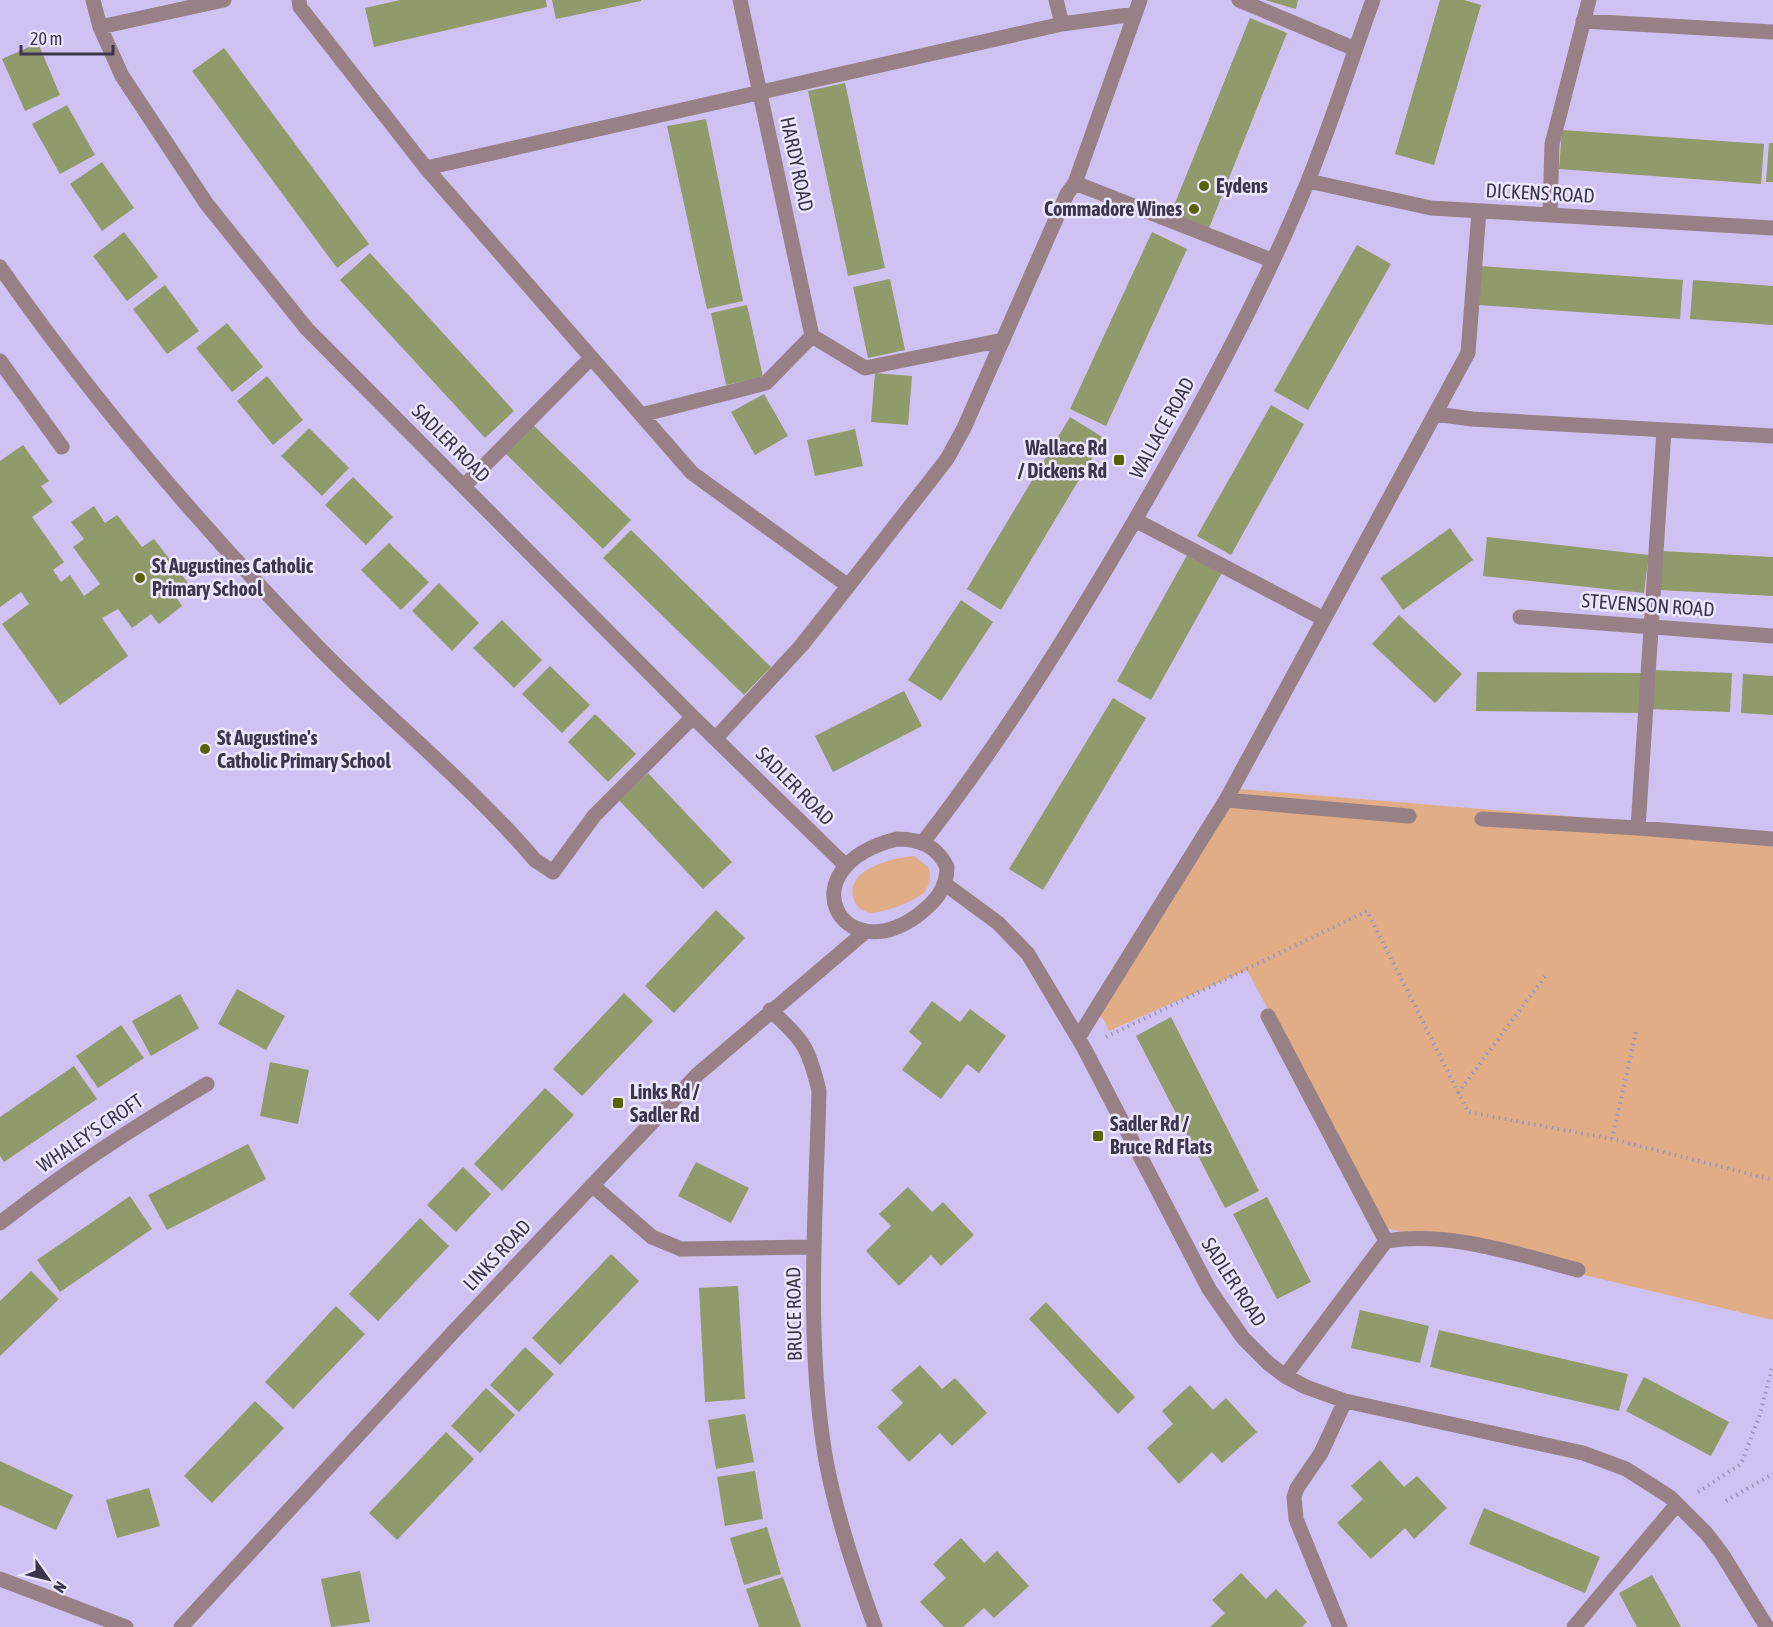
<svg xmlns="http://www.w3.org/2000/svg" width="1773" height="1627" font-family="'Asap Condensed',sans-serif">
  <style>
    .green { fill: #e0ad87 }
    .building { fill: #909a6b }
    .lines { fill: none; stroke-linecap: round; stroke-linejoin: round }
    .path { stroke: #9e93b9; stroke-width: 4; stroke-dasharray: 1.5 4.5; stroke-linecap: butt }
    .minor { stroke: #988087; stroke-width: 15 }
    .poi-dot { fill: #576306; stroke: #ede6ff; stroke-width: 2 }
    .labels { text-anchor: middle; stroke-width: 5; stroke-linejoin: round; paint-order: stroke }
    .street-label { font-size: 20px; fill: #3c364a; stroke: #ede6ff }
    .poi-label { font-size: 20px; font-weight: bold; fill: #3c364a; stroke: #ede6ff; text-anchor: start }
  </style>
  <rect width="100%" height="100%" fill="#cfc1f1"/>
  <path class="green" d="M1226,788L1773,833V1320L1386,1228L1247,970L1109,1031L1094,1002Z
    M914,856L928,867C931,875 931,882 926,890C920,900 878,916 867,912C861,910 856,906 854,900C843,869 893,858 914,856Z"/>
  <path class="building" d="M400,0H546L547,7L374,47L365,8Z
    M552,0H641V1L556,19Z
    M1265,0H1298L1296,9Z
    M1440,0H1464L1481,5L1434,165L1395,154Z
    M1250,18L1287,33L1209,228L1171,213Z
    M38,43L60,95L25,111L2,59Z
    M224,48L369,244L337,268L192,71Z
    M845,83L885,268L848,276L808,91Z
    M67,105L95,155L60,174L32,124Z
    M706,119L743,301L707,309L667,126Z
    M1562,130L1764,144L1761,184L1559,169Z
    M1769,143H1773V182H1766Z
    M102,162L134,208L102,231L70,184Z
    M124,232L158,277L127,301L93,256Z
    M1152,232L1187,249L1106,426L1070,409Z
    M1357,245L1391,264L1308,410L1274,391Z
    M370,253L514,411L485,438L340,280Z
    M1480,266L1683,280L1680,319L1478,305Z
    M890,279L905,350L868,358L853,287Z
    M1693,280L1773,286V325L1690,319Z
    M165,285L199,331L167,354L133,309Z
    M747,305L763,377L726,385L711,313Z
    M227,323L263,367L232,392L196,348Z
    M875,373L912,376L908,425L871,422Z
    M267,376L303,420L273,445L237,401Z
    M764,394L788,436L755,455L731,412Z
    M1271,405L1304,424L1231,555L1197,536Z
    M1070,417L1104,438L1001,610L967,589Z
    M530,422L631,520L603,549L502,450Z
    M309,428L349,468L322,496L281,456Z
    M855,429L863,466L815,476L807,440Z
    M23,445L49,481L41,486L53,502L32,517L64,562L53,570L61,582L70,575L84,596L100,584L73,547L84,539L71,522L94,506L105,523L117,515L142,547L154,539L191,587L176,597L182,606L159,624L151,614L132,628L118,609L102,618L128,656L60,705L2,624L29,604L21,592L0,607V461Z
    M353,477L393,517L366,545L325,505Z
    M1450,528L1473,560L1403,610L1380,578Z
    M631,530L771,667L744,695L603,558Z
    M1487,537L1649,555L1644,593L1483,576Z
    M389,543L429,582L401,610L361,570Z
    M1190,550L1224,569L1151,700L1117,681Z
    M1662,551L1773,557V596L1659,590Z
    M439,583L479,623L452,651L412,611Z
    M961,600L993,622L941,701L908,680Z
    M1399,615L1462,674L1435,703L1372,644Z
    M502,620L542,660L514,688L473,648Z
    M550,666L590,705L562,733L522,694Z
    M1650,670L1732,673L1730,712L1649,709Z
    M1477,672L1641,673V713L1476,711Z
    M1743,674L1773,676V715L1741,713Z
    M904,691L922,726L833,772L815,736Z
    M1113,698L1146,718L1043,890L1009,869Z
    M595,714L636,754L608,782L568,742Z
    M648,773L732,862L703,889L619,800Z
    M716,910L745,938L674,1013L645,986Z
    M237,989L285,1016L266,1050L218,1024Z
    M624,993L653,1021L582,1096L553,1069Z
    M180,994L199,1028L151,1056L132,1021Z
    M932,1001L960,1022L970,1009L1006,1036L979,1073L967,1064L941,1099L902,1070L922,1043L909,1032Z
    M1171,1017L1259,1191L1225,1208L1136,1036Z
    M121,1025L144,1058L98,1088L76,1056Z
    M270,1062L309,1070L298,1124L260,1116Z
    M74,1066L97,1099L4,1162L0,1156V1117Z
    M545,1088L574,1115L502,1191L474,1164Z
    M248,1144L266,1179L167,1230L148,1195Z
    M696,1162L749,1188L731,1223L678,1196Z
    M463,1167L491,1194L456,1232L427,1205Z
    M908,1187L932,1212L943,1202L974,1235L941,1266L931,1255L899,1286L866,1251L891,1226L879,1214Z
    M130,1196L152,1229L60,1292L37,1260Z
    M1267,1197L1311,1282L1277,1299L1233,1214Z
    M420,1218L449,1246L378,1321L349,1294Z
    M611,1254L639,1281L560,1365L532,1338Z
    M31,1271L59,1299L0,1356V1301Z
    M738,1286L745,1399L705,1402L699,1288Z
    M1046,1302L1135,1397L1118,1414L1029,1319Z
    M336,1306L365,1334L293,1409L265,1382Z
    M1360,1310L1429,1326L1420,1363L1351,1348Z
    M1439,1330L1628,1374L1619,1411L1430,1367Z
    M525,1347L554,1374L519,1412L490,1385Z
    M920,1365L942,1389L955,1378L987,1413L952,1446L940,1433L909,1462L877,1427L903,1403L891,1390Z
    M1644,1377L1729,1422L1711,1456L1626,1411Z
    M1190,1385L1213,1410L1226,1398L1257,1432L1222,1463L1212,1452L1179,1484L1147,1448L1173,1424L1162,1411Z
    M486,1388L515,1415L480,1453L451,1426Z
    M255,1401L284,1428L212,1503L184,1476Z
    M745,1414L754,1462L716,1469L708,1420Z
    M446,1432L474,1459L397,1540L369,1513Z
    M1380,1460L1404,1487L1417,1476L1447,1508L1414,1539L1405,1528L1371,1559L1337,1523L1363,1499L1351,1486Z
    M0,1461L73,1495L56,1530L0,1505Z
    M755,1471L763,1519L725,1526L717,1477Z
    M149,1488L160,1526L117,1538L106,1500Z
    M1484,1508L1600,1557L1585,1593L1469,1544Z
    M767,1527L781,1574L744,1585L730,1538Z
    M961,1538L984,1563L997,1551L1029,1586L994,1618L984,1608L963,1627H944L920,1602L946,1578L933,1564Z
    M360,1571L370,1622L331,1627L321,1579Z
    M1241,1573L1266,1599L1276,1589L1307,1622L1302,1627H1210L1225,1613L1212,1600Z
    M1652,1575L1664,1596L1681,1627H1637L1619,1593Z
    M783,1577L801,1627H759L746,1589Z"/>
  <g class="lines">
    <path class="path" d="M1106,1037L1367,911L1468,1112L1612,1139L1773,1180
      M1458,1093L1546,975
      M1612,1139L1636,1032
      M1698,1492L1741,1464L1759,1417L1773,1365
      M1726,1501L1773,1474"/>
    <path class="minor" d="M93,0L100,27L122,76L206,203L307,329L693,717L845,865
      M299,0L300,7L426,168L692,473L847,585
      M740,0L812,336
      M1056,0L1062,24
      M1239,0L1355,49
      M1583,21L1773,32
      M100,27L224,0
      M426,168L1062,24L1135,14
      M1308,181L1431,208L1773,228
      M1075,183L1271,260
      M1550,215L1552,144L1589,0
      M0,267C95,403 202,528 318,647C388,719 469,783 535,860L553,872L594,816L693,717
      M812,336L865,368L1003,340
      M0,361L62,447
      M1436,414L1472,419L1773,436
      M641,415L766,383L812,336
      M464,486L591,358
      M1135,520L1324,619
      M1520,617L1773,636
      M716,738L801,646L835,603L947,459L964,428L1067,194L1075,183L1140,0
      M1226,800L1409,816
      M1482,819L1638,828L1664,430
      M1638,828L1773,839
      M897,839C920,839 937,846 947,867C947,889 935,902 918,915C841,972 785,867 897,839Z
      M923,842C1002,741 1070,631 1135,520C1198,411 1260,298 1308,181C1332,122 1351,60 1373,0
      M945,884L998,923L1028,954L1084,1048L1209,1289L1243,1338L1268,1363L1285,1376L1306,1387L1345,1401L1583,1453L1626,1469L1670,1497L1706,1533L1722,1554L1767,1627
      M770,1010C803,1039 809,1048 819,1091C816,1214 805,1338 826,1461C837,1518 855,1572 875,1627
      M1268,1016L1386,1241
      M1078,1038L1226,800L1468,353L1479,211
      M592,1185L652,1237L681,1249L814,1247
      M0,1223C66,1171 135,1126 207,1084
      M1285,1376L1386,1241C1450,1231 1516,1254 1578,1270
      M0,1579L126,1627
      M181,1627L457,1328L698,1074L865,932
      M1340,1627L1296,1519L1294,1497L1297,1488L1321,1453L1345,1401
      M1574,1627L1677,1504"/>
  </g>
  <g class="poi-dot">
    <circle cx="1204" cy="186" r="6"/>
    <circle cx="1194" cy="209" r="6"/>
    <rect x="1113" y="454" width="12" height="12" rx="3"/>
    <circle cx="140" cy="578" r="6"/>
    <circle cx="205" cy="749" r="6"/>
    <rect x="612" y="1097" width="12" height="12" rx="3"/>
    <rect x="1092" y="1130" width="12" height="12" rx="3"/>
  </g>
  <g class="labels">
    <g class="street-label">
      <text transform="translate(797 164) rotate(78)" y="7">HARDY ROAD</text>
      <text transform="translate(1540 193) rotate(3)" y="7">DICKENS ROAD</text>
      <text transform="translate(1162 428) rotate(-61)" y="7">WALLACE ROAD</text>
      <text transform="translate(451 443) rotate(45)" y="7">SADLER ROAD</text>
      <text transform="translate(1648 605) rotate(4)" y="7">STEVENSON ROAD</text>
      <text transform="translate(795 786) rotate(45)" y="7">SADLER ROAD</text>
      <text transform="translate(90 1133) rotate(-34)" y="7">WHALEY'S CROFT</text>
      <text transform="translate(497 1255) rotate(-47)" y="7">LINKS ROAD</text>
      <text transform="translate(1234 1282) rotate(57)" y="7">SADLER ROAD</text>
      <text transform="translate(794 1314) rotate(-91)" y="7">BRUCE ROAD</text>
    </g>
    <g class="poi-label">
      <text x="1216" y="193">Eydens</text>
      <text x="1182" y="216" text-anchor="end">Commadore Wines</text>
      <text x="1107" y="455" text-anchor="end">Wallace Rd<tspan x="1107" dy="23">/ Dickens Rd</tspan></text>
      <text x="152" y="573">St Augustines Catholic<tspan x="152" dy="23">Primary School</tspan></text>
      <text x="217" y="745">St Augustine's<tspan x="217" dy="23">Catholic Primary School</tspan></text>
      <text x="630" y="1099">Links Rd /<tspan x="630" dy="23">Sadler Rd</tspan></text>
      <text x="1110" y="1131">Sadler Rd /<tspan x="1110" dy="23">Bruce Rd Flats</tspan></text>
    </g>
  </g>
  <g transform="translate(48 1579) rotate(124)" stroke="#ede6ff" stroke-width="4.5" paint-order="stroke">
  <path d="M0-4.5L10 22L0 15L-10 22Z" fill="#3c364a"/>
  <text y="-9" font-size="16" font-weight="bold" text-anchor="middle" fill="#3c364a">N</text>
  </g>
  <path d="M21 45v9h92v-9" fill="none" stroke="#3c364a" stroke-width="3"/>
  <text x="30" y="45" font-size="18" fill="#3c364a" stroke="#ede6ff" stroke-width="4.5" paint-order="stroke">20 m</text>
</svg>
